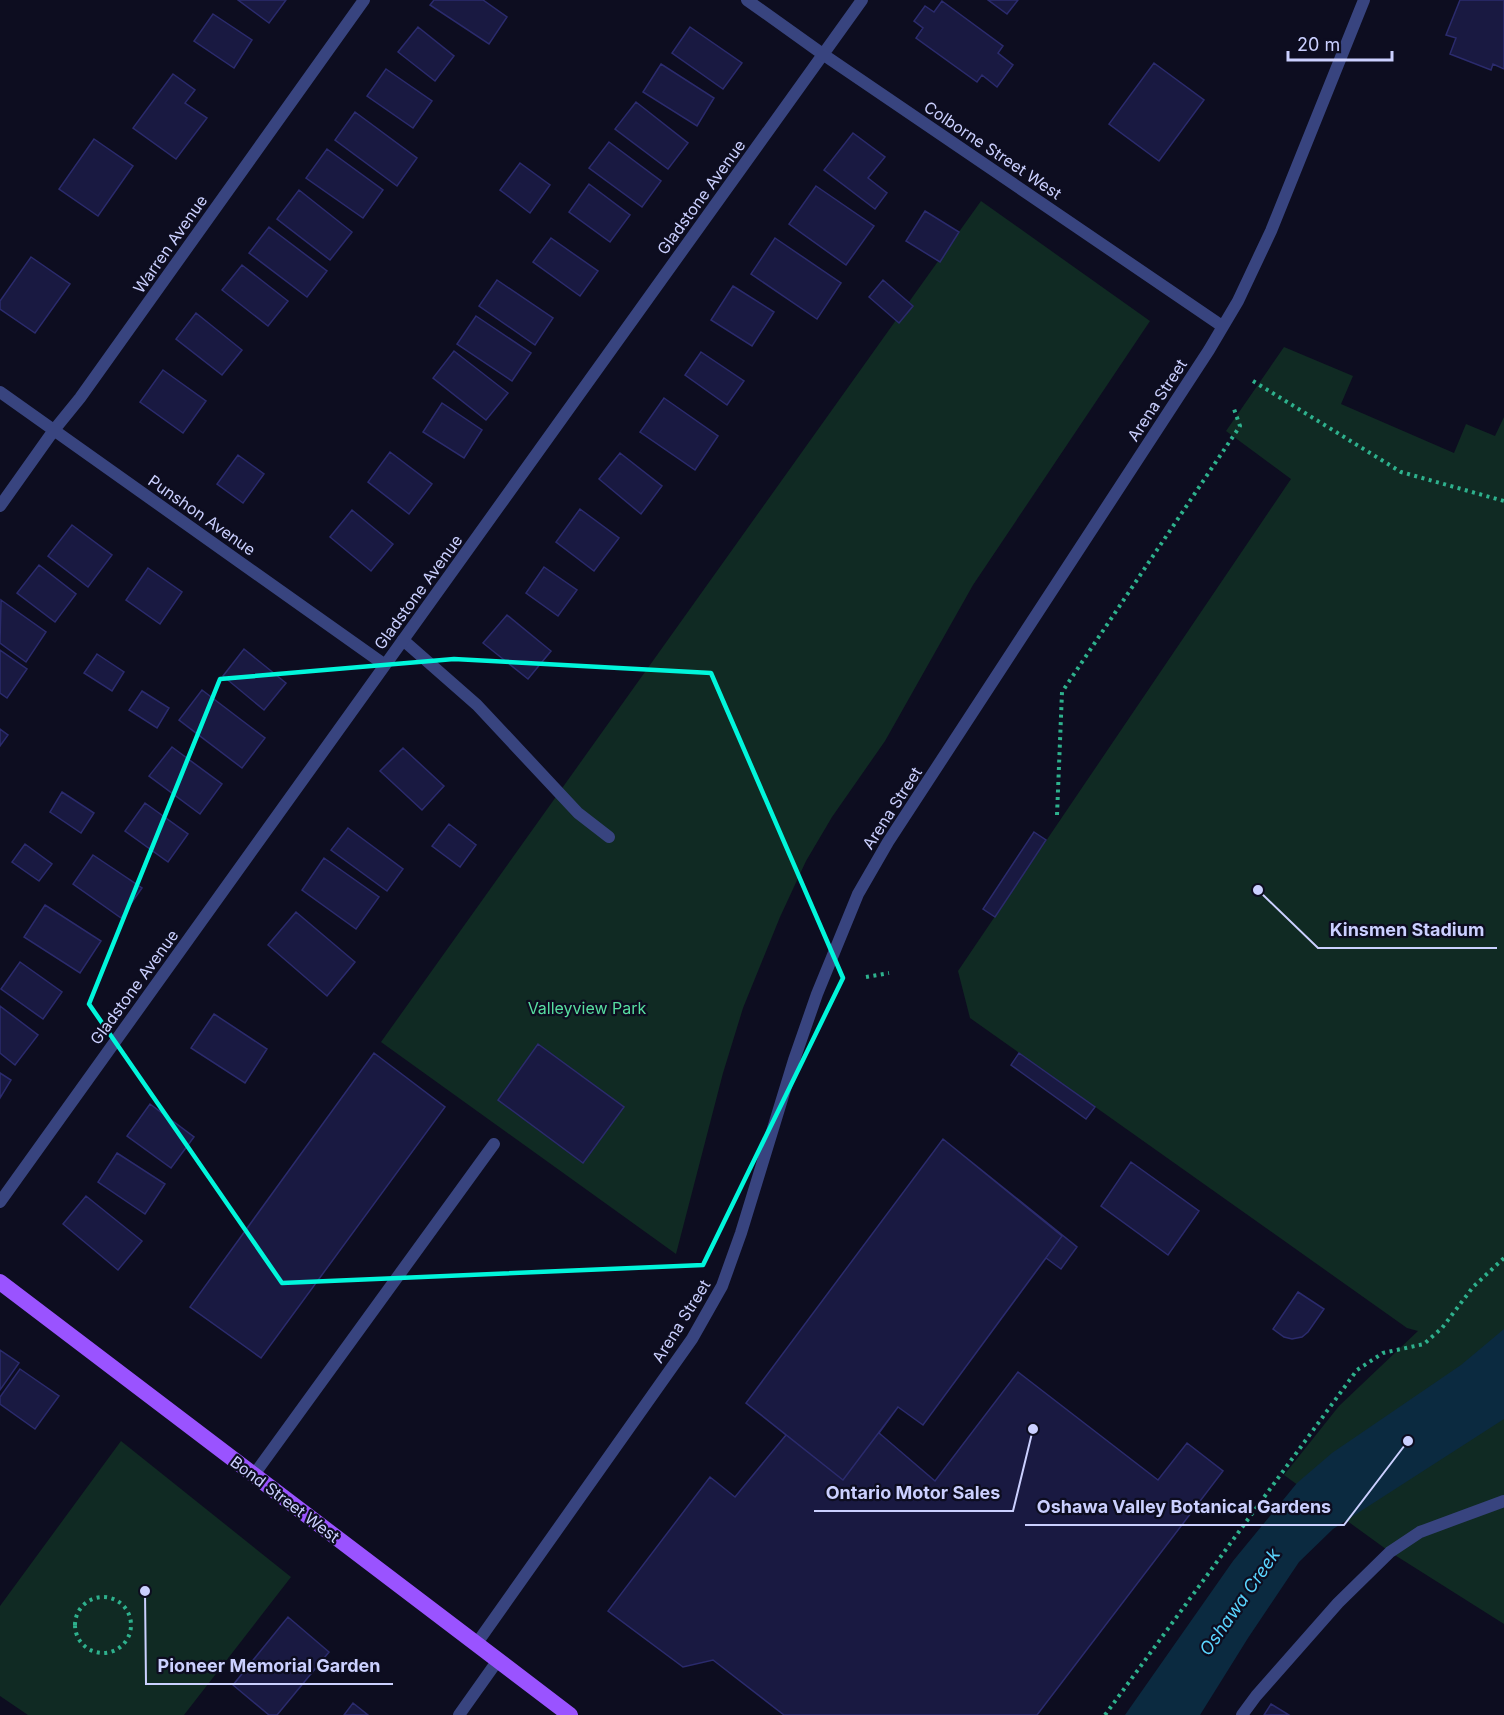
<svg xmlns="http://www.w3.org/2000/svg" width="1504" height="1715" font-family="Inter,sans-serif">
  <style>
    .green { fill: #102a23 }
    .water { fill: #0b2a40 }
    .building { fill: #191941; stroke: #2b2b6d; stroke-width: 1.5 }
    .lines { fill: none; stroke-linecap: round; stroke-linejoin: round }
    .path { stroke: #2eb18d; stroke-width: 4; stroke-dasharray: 3 4.5; stroke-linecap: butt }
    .service { stroke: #38447f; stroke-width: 12 }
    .minor { stroke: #38447f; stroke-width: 12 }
    .primary { stroke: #9a53ff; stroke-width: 16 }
    .marked { fill: none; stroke: #01f6db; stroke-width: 4.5; stroke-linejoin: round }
    .labels { text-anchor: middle; stroke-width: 4.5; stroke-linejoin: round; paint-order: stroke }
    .street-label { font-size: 16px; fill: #cbd0ff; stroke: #0d0d20 }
    .park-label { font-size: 16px; fill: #58dea1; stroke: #0d0d20 }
    .water-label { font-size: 18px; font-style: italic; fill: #5ad5ff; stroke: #0d0d20 }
    .leader { fill: none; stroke: #cbd0ff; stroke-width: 2 }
    .callout-dot { fill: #cbd0ff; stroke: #0d0d20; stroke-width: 2 }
    .callout-label { font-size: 18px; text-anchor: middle; font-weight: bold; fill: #cbd0ff; stroke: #0d0d20; stroke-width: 4.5; stroke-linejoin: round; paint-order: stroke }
  </style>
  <rect width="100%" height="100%" fill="#0d0d20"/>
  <path class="green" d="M981,201L1150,321L973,585L885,741L832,817L806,861L780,917L743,1008L723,1073L676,1254L381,1042Z
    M1284,347L1353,376L1341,404L1454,453L1466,424L1495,436L1504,417V1624L1390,1552L1284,1475L1339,1406L1418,1331L1407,1328L970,1018L958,971L1291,479L1226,431Z
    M121,1441L291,1577L184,1715H28L0,1696V1606Z"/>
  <path class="water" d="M1504,1329V1419L1333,1529L1299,1562L1248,1638L1200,1715H1125L1233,1561L1297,1483L1332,1453L1461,1365Z"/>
  <path class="building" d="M238,0H286L269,23Z
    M434,0H483L507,17L489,44L430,5Z
    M988,0H1018L1007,14Z
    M1460,0H1504V69L1493,64L1491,70L1450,54L1456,38L1446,35Z
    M942,1L1003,46L998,53L1013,65L997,87L982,75L977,82L916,38L923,28L914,21L925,6L934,12Z
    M213,14L252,40L234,68L194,41Z
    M418,27L454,56L435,81L398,52Z
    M690,27L742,63L723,89L672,53Z
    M1154,63L1204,100L1159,161L1109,124Z
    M661,64L714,98L697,126L643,92Z
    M386,69L432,101L413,128L367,96Z
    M173,74L195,90L185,103L207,118L176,159L133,128Z
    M636,102L688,143L668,169L615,129Z
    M355,112L417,158L397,186L335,140Z
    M853,133L885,157L868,178L887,193L875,209L824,170Z
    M94,139L133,166L98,216L59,189Z
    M609,142L661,181L642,207L589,168Z
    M327,149L383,190L363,218L306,178Z
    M520,163L550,185L530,213L500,190Z
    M589,184L630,215L610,242L569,212Z
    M816,186L874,226L846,265L789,224Z
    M299,190L352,232L330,260L277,219Z
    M925,211L959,232L940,262L906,241Z
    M269,227L327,271L307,297L249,253Z
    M551,238L598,271L580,296L533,262Z
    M775,238L841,283L817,319L751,274Z
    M31,257L70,284L35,333L0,309V301Z
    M242,265L288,301L268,326L222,290Z
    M497,280L553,318L535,345L479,306Z
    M883,280L913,306L899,323L869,297Z
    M733,286L774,312L752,346L711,320Z
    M196,313L242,350L222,375L176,339Z
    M476,316L531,353L512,381L457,344Z
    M454,351L508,393L486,420L433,378Z
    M701,352L744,381L727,405L685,375Z
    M163,370L206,401L183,433L140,402Z
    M664,398L718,436L695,470L640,432Z
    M442,403L482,430L464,458L423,432Z
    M390,452L432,484L409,514L368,482Z
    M620,453L662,486L641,514L599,479Z
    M238,455L264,474L243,503L217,484Z
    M580,509L619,538L594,571L556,542Z
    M352,510L393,544L371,571L330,537Z
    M72,525L112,555L88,587L48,556Z
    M39,565L76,594L55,622L17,593Z
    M544,567L577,590L558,616L526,593Z
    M148,568L182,592L160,624L126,600Z
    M1,600L46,632L26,662L0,643Z
    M507,615L551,651L528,679L483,643Z
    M244,649L286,683L264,710L223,676Z
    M0,650L27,669L7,698L0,693Z
    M97,654L124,672L112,691L84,673Z
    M202,690L265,738L242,768L179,720Z
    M142,691L169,708L157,728L129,710Z
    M0,729L8,735L0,746Z
    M172,747L222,784L200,814L149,776Z
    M403,748L444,786L422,810L380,771Z
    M62,792L94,813L81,833L50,812Z
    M145,803L188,834L168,862L125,831Z
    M449,824L476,845L460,867L432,846Z
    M348,828L403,869L387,891L331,850Z
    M1034,832L1046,840L995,917L983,909Z
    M25,844L52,864L39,881L12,862Z
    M93,855L142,888L121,918L73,884Z
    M324,858L379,897L356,929L302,890Z
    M45,905L101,941L80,973L24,937Z
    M296,912L355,962L327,996L268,945Z
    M20,962L62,992L43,1019L1,989Z
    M0,1006L38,1035L15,1065L0,1053Z
    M214,1014L267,1049L245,1083L191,1048Z
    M538,1044L624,1107L583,1163L498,1100Z
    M374,1053L445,1107L261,1358L190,1307Z
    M1019,1053L1095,1107L1086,1119L1011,1065Z
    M0,1073L11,1080L0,1098Z
    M150,1104L194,1137L171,1168L127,1136Z
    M943,1139L1077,1247L1061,1269L1046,1258L923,1425L898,1407L879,1433L935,1481L1018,1372L1158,1480L1187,1443L1223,1471L1037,1715H784L713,1660L683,1667L608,1611L710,1477L735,1497L786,1435L746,1403Z
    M943,1139L1062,1236L923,1425L898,1407L843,1480L746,1403Z
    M117,1153L165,1184L145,1214L98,1182Z
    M1131,1162L1199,1211L1168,1255L1101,1206Z
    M86,1196L142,1241L118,1270L63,1224Z
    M1298,1292L1324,1309L1308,1332L1302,1337L1292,1339L1284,1337L1273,1329Z
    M0,1350L19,1363L0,1390Z
    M20,1369L59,1396L35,1429L0,1404V1397Z
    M288,1617L329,1652L277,1715H269L233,1685Z
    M353,1703L368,1715H344Z
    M1271,1704L1289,1715H1264Z"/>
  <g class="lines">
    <path class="path" d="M1253,381L1401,472L1504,501
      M1057,815L1062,692L1240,426L1234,409
      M866,977L889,973
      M75 1625a28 28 0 1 1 56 0a28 28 0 1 1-56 0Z
      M1105,1715L1357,1370L1383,1353L1424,1344L1442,1328L1473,1287L1504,1258"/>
    <path class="service" d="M403,640L477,705L578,813L609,837
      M253,1476L494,1144
      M459,1715L498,1660
      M1242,1715L1256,1696L1338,1603L1390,1552L1420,1532L1504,1501"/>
    <path class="minor" d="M747,0L824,55L1222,326
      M0,392L385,665
      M0,506L54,430L80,398L364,0
      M0,1202L862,0
      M477,1643L692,1339L722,1286L741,1233L794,1060L817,994L858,894L888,842L1209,350L1238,301L1271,231L1364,0"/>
    <path class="primary" d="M0,1282L570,1715"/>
  </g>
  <path class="marked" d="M454,659L711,673L843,978L703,1265L282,1283L89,1004L220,679Z"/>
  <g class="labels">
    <g class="street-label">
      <text transform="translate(993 150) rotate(34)" y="6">Colborne Street West</text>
      <text transform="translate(701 197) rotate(-54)" y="6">Gladstone Avenue</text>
      <text transform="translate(170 244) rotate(-55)" y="6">Warren Avenue</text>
      <text transform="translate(1157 400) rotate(-57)" y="6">Arena Street</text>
      <text transform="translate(202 515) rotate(35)" y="6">Punshon Avenue</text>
      <text transform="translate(418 592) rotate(-54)" y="6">Gladstone Avenue</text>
      <text transform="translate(892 808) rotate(-57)" y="6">Arena Street</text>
      <text transform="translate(134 987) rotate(-54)" y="6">Gladstone Avenue</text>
      <text transform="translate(681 1321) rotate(-58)" y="6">Arena Street</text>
      <text transform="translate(285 1499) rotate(37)" y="6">Bond Street West</text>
    </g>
    <g class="park-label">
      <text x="587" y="1014">Valleyview Park</text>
    </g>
    <g class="water-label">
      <text transform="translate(1240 1602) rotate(-55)" y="6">Oshawa Creek</text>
    </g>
  </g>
  <path class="leader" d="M1258 890L1318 948H1497M1033 1429L1013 1511H814M1408 1441L1344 1525H1025M145 1591L146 1684H393"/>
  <g class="callout-dot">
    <circle cx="1258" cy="890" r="6"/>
    <circle cx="1033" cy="1429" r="6"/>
    <circle cx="1408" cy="1441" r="6"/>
    <circle cx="145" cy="1591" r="6"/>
  </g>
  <g class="callout-label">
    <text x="1407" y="936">Kinsmen Stadium</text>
    <text x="913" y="1499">Ontario Motor Sales</text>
    <text x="1184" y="1513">Oshawa Valley Botanical Gardens</text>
    <text x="269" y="1672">Pioneer Memorial Garden</text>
  </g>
  <path d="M1288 51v9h104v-9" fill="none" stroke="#cbd0ff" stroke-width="3"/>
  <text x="1297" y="51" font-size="18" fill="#cbd0ff" stroke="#0d0d20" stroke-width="4.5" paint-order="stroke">20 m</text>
</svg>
